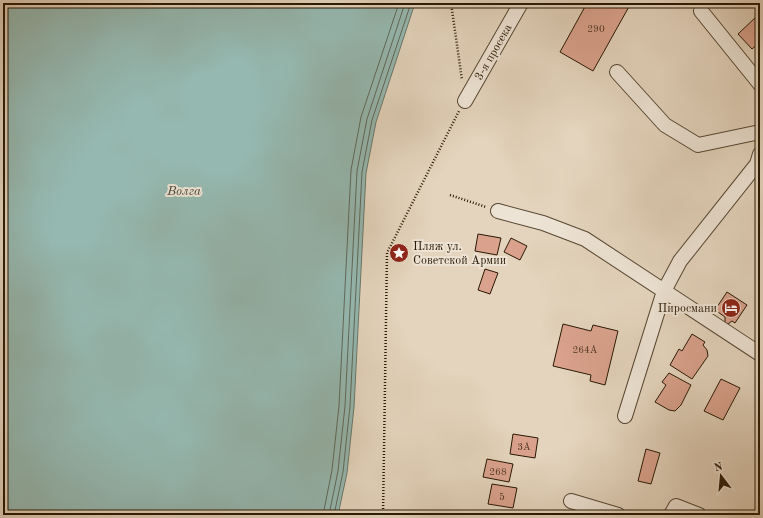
<svg xmlns="http://www.w3.org/2000/svg" width="763" height="518" font-family="'Old Standard TT',serif">
  <style>
    .water { fill: #95b8b0; stroke: #69786b }
    .lines { fill: none; stroke-linecap: round; stroke-linejoin: round }
    .shore { stroke: #5e685a; stroke-width: 1 }
    .building { fill: #daa28d; stroke: #281803 }
    .minor-casing { stroke: #574732; stroke-width: 16 }
    .path { stroke: #281803; stroke-width: 2.5; stroke-dasharray: 1 2; stroke-linecap: butt }
    .minor { stroke: #ede3d4; stroke-width: 14 }
    .labels { text-anchor: middle; stroke-width: 4; stroke-linejoin: round; paint-order: stroke }
    .number-label { font-size: 10px; fill: #543a26 }
    .street-label { font-size: 12px; fill: #281803; stroke: #ede3d4 }
    .poi-label { font-size: 12px; fill: #281803; stroke: #ede3d4; text-anchor: start }
    .water-label { font-size: 13px; font-style: italic; fill: #494837; stroke: #ede3d4 }
  </style>
  <rect width="100%" height="100%" fill="#e4d4bd"/>
  <filter id="stains"><feTurbulence type="fractalNoise" baseFrequency=".005" numOctaves="4"/><feColorMatrix values="0 0 0 0 .2 0 0 0 0 .09 0 0 0 0 .02 0 0 0 .5 -.17"/></filter>
  <radialGradient id="worn" r=".72"><stop offset=".6" stop-color="#630" stop-opacity="0"/><stop offset="1" stop-color="#630" stop-opacity=".3"/></radialGradient>
  <path class="water" d="M3,3H415L376,122L366,173L354,407L347,473L338,515H3Z"/>
  <g class="lines">
    <path class="shore" d="M323,515L332,470L339,406L351,170L361,117L399,3
      M329,515L338,471L345,406L357,171L367,119L405,3
      M334,515L343,472L350,406L362,172L372,120L411,3"/>
  </g>
  <path class="building" d="M587,3H631L593,71L560,52Z
    M757,16L760,18V42L752,49L738,34Z
    M478,234L501,238L497,255L475,251Z
    M511,238L527,246L520,260L504,252Z
    M485,269L498,273L490,294L478,290Z
    M727,292L747,305L735,323L732,321L728,324L725,323V317L715,310Z
    M563,324L591,331L593,325L618,331L605,385L590,381L591,375L553,366Z
    M692,334L705,342L703,345L707,350L708,356L692,379L670,365L679,349L682,351Z
    M669,373L691,385L681,405L675,411L669,410L655,402L666,385L662,382Z
    M721,379L740,388L723,420L704,411Z
    M513,434L538,438L535,458L510,454Z
    M646,449L660,453L651,484L638,481Z
    M487,459L513,464L509,482L483,477Z
    M492,484L517,488L513,508L488,504Z"/>
  <g class="lines">
    <g class="minor-casing">
      <path id="minor" d="M701,11L760,84
        M617,72L665,125L698,145L760,132
        M465,101L521,3
        M498,211L543,223L585,239L760,354
        M625,416L664,291L680,261L757,164L760,154
        M571,501L618,515
        M671,515L676,506L699,515"/>
    </g>
    <path class="path" d="M451,3L462,80
      M450,195L486,207
      M383,515L387,253L459,111"/>
    <use href="#minor" class="minor"/>
  </g>
  <defs>
    <g id="sight-disc" transform="scale(1)"><circle r="9.5" fill="#8f2418" stroke="#ede3d4"/><path d="M0-6L1.8-2.2L6-1.7L2.9 1.2L3.7 5.4L0 3.3L-3.7 5.4L-2.9 1.2L-6-1.7L-1.8-2.2Z" fill="#fff"/></g>
    <g id="hotel-disc" transform="scale(1)"><circle r="9.5" fill="#8f2418" stroke="#ede3d4"/><path d="M-6-4.5h1.5V1H6V5H4.5V3h-9V5H-6ZM-4 0a1.8 1.8 0 1 1 3.6 0ZM.5 0V-2.5h3Q6-2.5 6 0Z" fill="#fff"/></g>
  </defs>
  <g fill-rule="evenodd">
    <use href="#sight-disc" x="399" y="253"/>
    <use href="#hotel-disc" x="731" y="308"/>
  </g>
  <g class="labels">
    <g class="number-label">
      <text x="596" y="32">290</text>
      <text x="585" y="353">264А</text>
      <text x="524" y="450">3А</text>
      <text x="498" y="475">268</text>
      <text x="502" y="500">5</text>
    </g>
    <g class="street-label">
      <text transform="translate(493 52) rotate(-60)" y="4">3-я просека</text>
    </g>
    <g class="poi-label">
      <text x="413" y="250">Пляж ул.<tspan x="413" dy="14">Советской Армии</tspan></text>
      <text x="717" y="312" text-anchor="end">Пиросмани</text>
    </g>
    <g class="water-label">
      <text x="184" y="195">Волга</text>
    </g>
  </g>
  <rect width="763" height="518" fill="none" stroke="#e4d4bd" stroke-width="16"/>
  <rect x="4" y="4" width="755" height="510" fill="none" stroke="#281803" stroke-width="2"/>
  <rect x="8" y="8" width="747" height="502" fill="none" stroke="#281803"/>
  <g transform="translate(721 476) rotate(344)" stroke="#ede3d4" stroke-width="3" paint-order="stroke">
  <path d="M0-3L7 15L0 10L-7 15Z" fill="#281803"/>
  <text y="-6" font-size="11" font-weight="bold" text-anchor="middle" fill="#281803">N</text>
  </g>
  <rect width="100%" height="100%" filter="url(#stains)"/>
  <rect width="100%" height="100%" fill="url(#worn)"/>
</svg>
